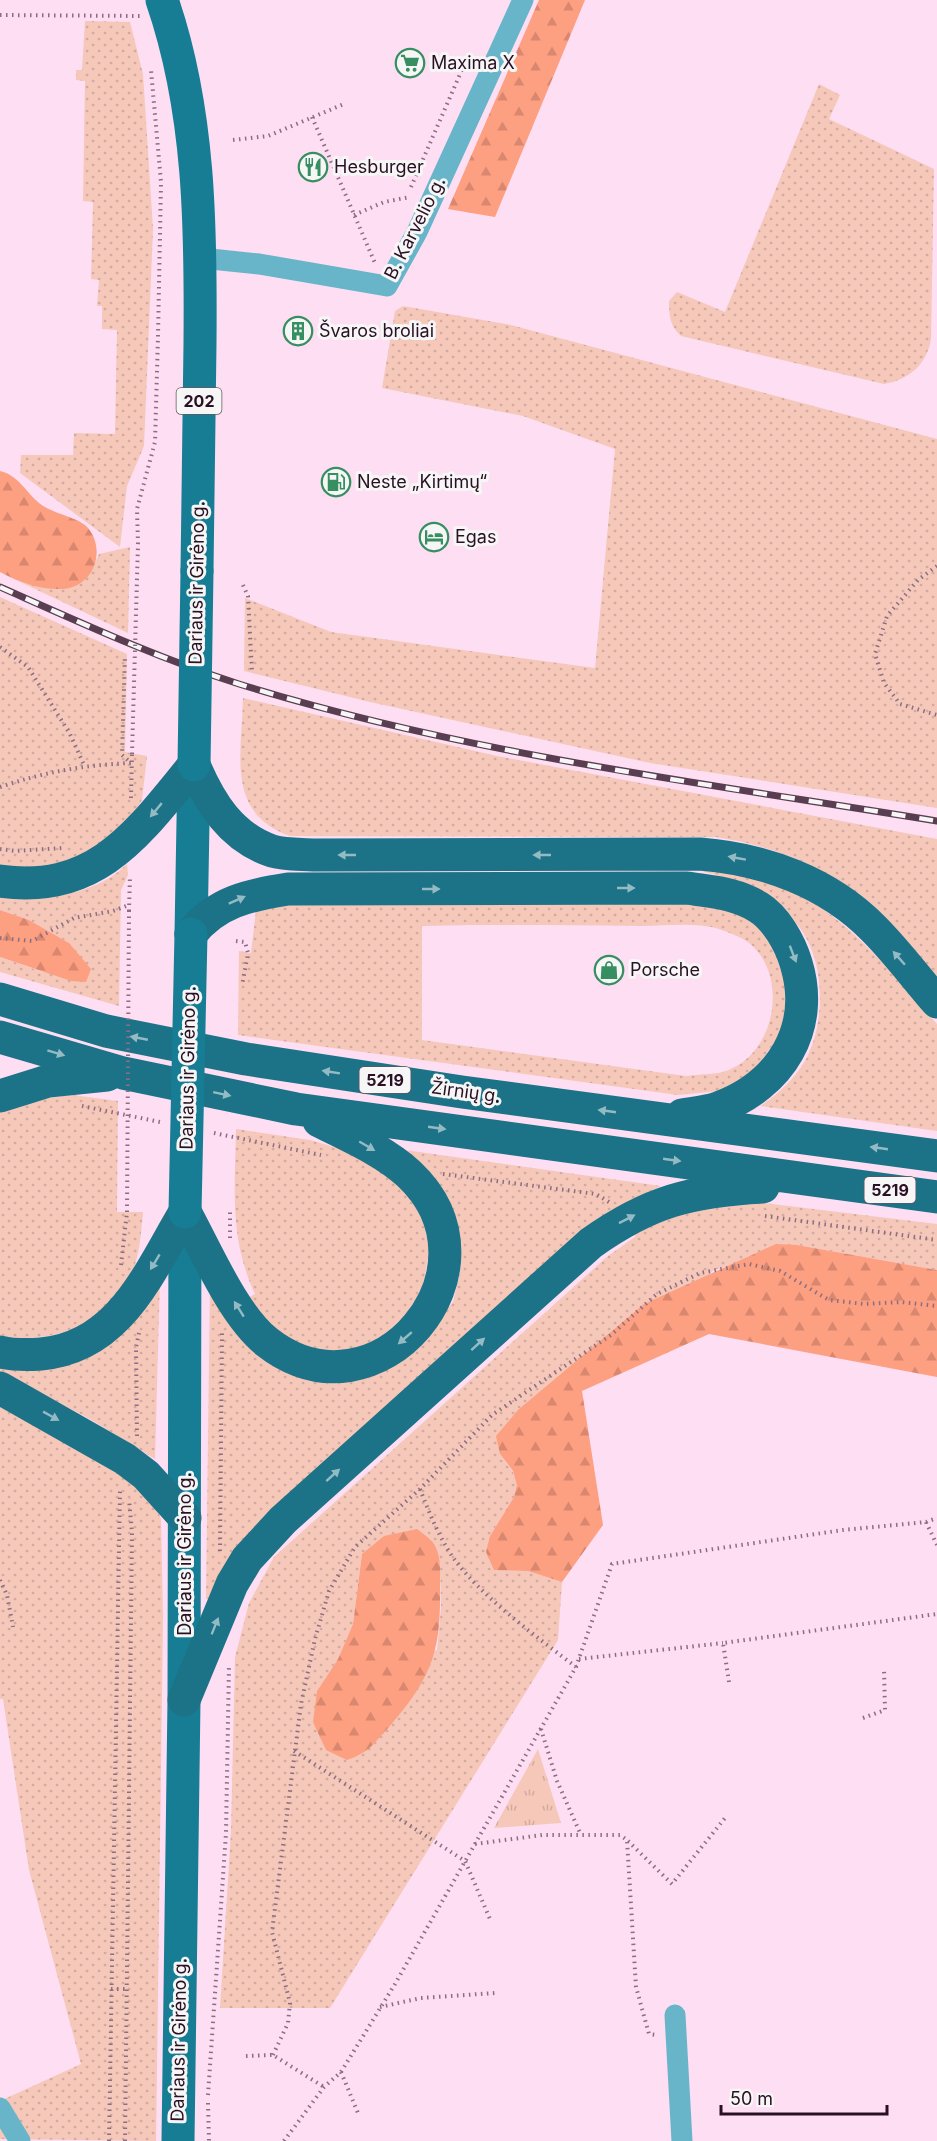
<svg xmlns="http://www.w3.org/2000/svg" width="937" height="2141" font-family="Inter,sans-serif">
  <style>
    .grass { fill: url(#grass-dots); fill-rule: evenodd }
    .forest { fill: url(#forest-firs) }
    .park { fill: url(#park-tufts) }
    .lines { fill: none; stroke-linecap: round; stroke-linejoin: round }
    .path { stroke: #8b6e82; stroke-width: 4; stroke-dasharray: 1.5 4.5; stroke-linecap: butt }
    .minor { stroke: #68b4c9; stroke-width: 21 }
    .primary { stroke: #177d94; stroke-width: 33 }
    .trunk { stroke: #1c7286; stroke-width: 33 }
    .rail-casing { stroke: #593e51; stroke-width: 7 }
    .rail { stroke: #f6f6f6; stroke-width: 4.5; stroke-dasharray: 14; stroke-linecap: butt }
    .path-bridge { stroke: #8b6e82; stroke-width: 4; stroke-dasharray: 1.5 4.5; stroke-linecap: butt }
    .primary-bridge { stroke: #177d94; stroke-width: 33 }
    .oneway { fill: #94bbc4 }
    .labels { text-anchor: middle; stroke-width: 6; stroke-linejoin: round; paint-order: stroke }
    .shield { fill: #f6f6f6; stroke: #675562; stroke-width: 1.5 }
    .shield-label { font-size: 16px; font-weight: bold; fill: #2a1023 }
    .poi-label { font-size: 18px; fill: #2a1023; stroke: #f6f6f6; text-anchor: start }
    .street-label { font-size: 18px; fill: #2a1023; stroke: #f6f6f6 }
  </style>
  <defs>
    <pattern id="grass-dots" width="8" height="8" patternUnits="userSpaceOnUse" patternTransform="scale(1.5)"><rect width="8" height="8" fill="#f5c8ba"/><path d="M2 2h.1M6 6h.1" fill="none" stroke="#d2aba0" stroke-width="1.8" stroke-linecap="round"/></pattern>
    <pattern id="forest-firs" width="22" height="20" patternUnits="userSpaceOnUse" patternTransform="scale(1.5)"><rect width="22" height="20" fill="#fd9f81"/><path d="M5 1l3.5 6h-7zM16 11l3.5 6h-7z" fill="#d9886f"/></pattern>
    <pattern id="park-tufts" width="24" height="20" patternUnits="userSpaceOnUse" patternTransform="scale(1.5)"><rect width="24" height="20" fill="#f5c8ba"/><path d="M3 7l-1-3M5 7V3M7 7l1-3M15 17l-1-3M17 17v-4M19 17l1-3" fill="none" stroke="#d2aba0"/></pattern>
  </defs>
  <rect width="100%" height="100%" fill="#fddef3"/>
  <path class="grass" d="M85,21L130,22L143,74L153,229L144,446L127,486L120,547L20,473L21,455H73L74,433L115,434L117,330L102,329V306H97L99,280L91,279L93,202L83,201L85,81L76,80V70H82Z
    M819,84L840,95L829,119L934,169L931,339C927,364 909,380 884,384L681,336C670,326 669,316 669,301L677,292L725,312Z
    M403,306L511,325L937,439V808L650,763L370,702L244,671L245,598L331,632L595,668L615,449L523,416L382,388L395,311Z
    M130,547L128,633L14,579C54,592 80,599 99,554Z
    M0,597L127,654L125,752L147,756L142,800L123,831L58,868L0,869Z
    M243,698L497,756L937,839V978C912,952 880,912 852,891C811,860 766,845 716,837L290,836C225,813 242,754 243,698Z
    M127,864L128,875L121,890L119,1006L0,972V957L43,972L69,943L29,920L0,910V894C43,901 95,896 127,864Z
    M689,868C810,867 864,942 937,1024V1131L760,1106C779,1094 793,1080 805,1061C827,1021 826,955 794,921C763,888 732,878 689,868Z
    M688,899L744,916L763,932L777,951L786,976L785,1028L753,1072L719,1091L678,1095L238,1035L239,951L251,953L257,902ZM472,925C528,925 585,925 641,926C665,926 695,922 719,929C727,932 741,937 748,942C790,975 776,1054 726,1071C715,1075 698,1074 686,1076L422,1040V926Z
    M73,1095L118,1101L117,1212H143C141,1232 140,1256 131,1275C109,1325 50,1345 0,1336V1110L34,1099Z
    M236,1129L310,1140L358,1154L407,1187L431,1239L421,1301L373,1345L329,1353L287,1340L246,1299L255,1294C229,1239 235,1188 236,1129Z
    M405,1150L661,1186L636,1198L210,1600L206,1598L210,1284L240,1337L263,1359L297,1375L389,1367L414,1351L453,1302L460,1272L458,1239L435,1185Z
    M731,1199L937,1224V1270L797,1245L714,1270L500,1454L513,1472L518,1485L514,1497L490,1536L494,1570L528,1571L562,1582L558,1640L330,2008H220L231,1831L235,1657L249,1603L274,1557L608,1256L635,1237L638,1223ZM362,1554L440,1562L441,1608L437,1650L317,1691L338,1659L353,1624Z
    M160,1277L155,1459L88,1418L0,1372V1365L23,1369Z
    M0,1402L105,1461L152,1496L161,1519L163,1617L156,2141L0,2139V2101L81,2064L29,1870L3,1699H0Z"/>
  <path class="forest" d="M539,0H585L495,217L448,209Z
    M0,471C18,475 26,492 39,503C52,514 79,517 88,528C107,551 93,588 62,589C40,590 19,582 0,572Z
    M0,910L29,920L69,943L91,969L86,982L71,981L0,957Z
    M776,1244L797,1245L937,1270V1377L709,1334L582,1391L603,1525L562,1582L528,1571L494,1570L486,1552L490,1536L514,1497L517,1485L513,1471L500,1454L496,1436L518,1410L644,1304Z
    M417,1529C422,1533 430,1538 434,1544C442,1558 440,1574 440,1589C441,1653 431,1678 389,1727C373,1744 370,1752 347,1760L326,1750L313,1722L317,1691L338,1659L353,1624L362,1554L384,1536Z"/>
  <path class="park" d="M538,1749L561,1823L494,1828Z"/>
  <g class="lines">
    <path class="path" d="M0,15L140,16
      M312,117L375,263
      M233,140L268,136L344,104
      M411,187L464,65L470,63
      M354,215L384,202L410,197
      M138,544L137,509L155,442L158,336L161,182L151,70
      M937,566L918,580L887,616L875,654L884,683L900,704L937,715
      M243,585L248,596L252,671
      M0,647L28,667L70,734L84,765
      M0,787C45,772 83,765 131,763L122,755L125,655
      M131,798L132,754
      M0,849L15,851L62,848
      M129,911L130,875
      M0,938L32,941L74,918L113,911L129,905
      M236,941L245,942L248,953L242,986
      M82,1106L160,1122
      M214,1133L321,1155
      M443,1174L596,1194L609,1202
      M765,1216L937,1240
      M230,1238V1212
      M121,1265L127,1212
      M137,1436L136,1347L139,1333
      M420,1489C429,1512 438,1535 452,1556C480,1596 537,1637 576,1667
      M926,1522L937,1545
      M220,1551L222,1333
      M0,1580L7,1595L13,1627
      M579,1659L723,1643
      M729,1682L723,1643L937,1614
      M863,1718L885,1710L884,1669
      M541,1729L557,1781L581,1835
      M294,1751L465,1861L490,1919
      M628,1841L672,1884L725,1818
      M475,1844L542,1835H620L627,1840L636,1987L649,2034L657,2035
      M111,1989H127
      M380,2007L421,1998L495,1993
      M273,2055L288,2023L290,2003L272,1932L301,1704L315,1639L329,1591L355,1547L420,1489L492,1415L611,1335L657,1294L700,1273L749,1264L780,1271L829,1300L864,1304L901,1302L937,1306
      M246,2056L273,2055L324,2087
      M341,2072L358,2113
      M208,2095L226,1833L229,1665
      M208,2103L209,2141
      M109,2141L120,1490
      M125,2141L132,1532L129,1499
      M284,2141L324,2087L341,2072L395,1984L576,1667L612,1564L843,1530L926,1522L937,1518"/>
    <path class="minor" d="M201,258L259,264L387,286L417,232L523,0
      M675,2015L682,2141
      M0,2108L20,2141"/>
    <path class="primary" d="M162,0C200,110 201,228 200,343C199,419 198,495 197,571
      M191,934L194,765
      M178,2141L184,1700L185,1212"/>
    <path class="trunk" d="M0,881C97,895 139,832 194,765C210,803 231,837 272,851C285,855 301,854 314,855L700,854C764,859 828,882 874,929C897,952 916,978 937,1002
      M191,934C216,902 249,895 288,889L687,888C712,892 736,893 758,907C776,918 790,943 796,963C816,1028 781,1085 718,1108C707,1112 694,1113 682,1115
      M0,999L106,1031L246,1059L462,1092L937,1156
      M0,1037L123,1073L296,1109L937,1197
      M0,1096L48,1081L107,1075
      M185,1212C206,1250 233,1315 267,1342C377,1428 510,1269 409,1174C384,1151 349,1136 319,1121
      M0,1352C13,1355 28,1355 41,1354C120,1347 149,1272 185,1212
      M0,1388L125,1459L146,1475L185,1518
      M184,1700L232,1584L247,1559L283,1520L591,1243C650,1201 691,1191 763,1187"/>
    <g class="rail-casing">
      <path id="rail" d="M0,587C79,622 157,658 239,684C465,754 704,783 937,821"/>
    </g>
    <use href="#rail" class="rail"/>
    <path class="path-bridge" d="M132,754L138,544
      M127,1212L129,911"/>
    <path class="primary-bridge" d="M194,765L197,571
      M185,1212L191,934"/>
  </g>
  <defs><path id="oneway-solid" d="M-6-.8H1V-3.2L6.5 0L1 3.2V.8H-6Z" transform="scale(1.5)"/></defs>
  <g class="oneway">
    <use href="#oneway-solid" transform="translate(156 810) rotate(130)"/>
    <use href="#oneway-solid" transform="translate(347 855) rotate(180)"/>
    <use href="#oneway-solid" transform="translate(542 855) rotate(180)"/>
    <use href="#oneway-solid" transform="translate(737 858) rotate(-170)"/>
    <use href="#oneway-solid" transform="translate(626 888)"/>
    <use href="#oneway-solid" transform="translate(431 889)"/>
    <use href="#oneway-solid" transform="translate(237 900) rotate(-24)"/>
    <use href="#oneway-solid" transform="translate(793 954) rotate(69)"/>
    <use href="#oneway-solid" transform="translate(899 958) rotate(-131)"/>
    <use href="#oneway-solid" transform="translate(139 1038) rotate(-169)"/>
    <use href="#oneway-solid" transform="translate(56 1053) rotate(17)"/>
    <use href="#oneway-solid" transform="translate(331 1072) rotate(-171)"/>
    <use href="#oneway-solid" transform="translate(222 1094) rotate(12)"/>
    <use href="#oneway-solid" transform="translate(607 1111) rotate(-172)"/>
    <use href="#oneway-solid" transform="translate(437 1128) rotate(8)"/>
    <use href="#oneway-solid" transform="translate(367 1146) rotate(30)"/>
    <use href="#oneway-solid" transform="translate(879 1148) rotate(-172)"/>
    <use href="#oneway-solid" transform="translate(672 1160) rotate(8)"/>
    <use href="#oneway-solid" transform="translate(627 1219) rotate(-27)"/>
    <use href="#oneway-solid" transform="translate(155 1262) rotate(121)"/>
    <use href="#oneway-solid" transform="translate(239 1309) rotate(-122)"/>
    <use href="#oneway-solid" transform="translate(405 1338) rotate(139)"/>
    <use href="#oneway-solid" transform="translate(478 1344) rotate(-42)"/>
    <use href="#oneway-solid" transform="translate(51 1416) rotate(29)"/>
    <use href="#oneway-solid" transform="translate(333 1475) rotate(-42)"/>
    <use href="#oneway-solid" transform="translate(215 1626) rotate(-68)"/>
  </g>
  <defs>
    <g id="supermarket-ring" transform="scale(1.5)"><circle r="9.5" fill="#f6f6f6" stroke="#378e61" stroke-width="1.5"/><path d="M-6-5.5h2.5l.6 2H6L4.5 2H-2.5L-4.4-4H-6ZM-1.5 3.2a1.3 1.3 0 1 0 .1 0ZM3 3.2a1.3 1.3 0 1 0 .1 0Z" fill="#378e61"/></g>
    <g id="restaurant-ring" transform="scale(1.5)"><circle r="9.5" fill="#f6f6f6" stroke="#378e61" stroke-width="1.5"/><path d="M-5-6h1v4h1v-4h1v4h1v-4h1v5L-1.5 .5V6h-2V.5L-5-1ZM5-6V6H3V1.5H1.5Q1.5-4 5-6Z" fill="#378e61"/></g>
    <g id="building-ring" transform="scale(1.5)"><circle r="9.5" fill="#f6f6f6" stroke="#378e61" stroke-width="1.5"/><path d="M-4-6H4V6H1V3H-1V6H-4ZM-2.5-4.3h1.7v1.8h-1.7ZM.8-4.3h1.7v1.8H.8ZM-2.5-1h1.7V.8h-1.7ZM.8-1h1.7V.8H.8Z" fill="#378e61"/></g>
    <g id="fuel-ring" transform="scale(1.5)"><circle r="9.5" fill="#f6f6f6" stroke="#378e61" stroke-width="1.5"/><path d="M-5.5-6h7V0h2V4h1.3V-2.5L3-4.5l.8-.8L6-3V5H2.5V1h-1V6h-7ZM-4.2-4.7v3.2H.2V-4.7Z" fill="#378e61"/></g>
    <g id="hotel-ring" transform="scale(1.5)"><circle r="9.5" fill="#f6f6f6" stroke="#378e61" stroke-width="1.5"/><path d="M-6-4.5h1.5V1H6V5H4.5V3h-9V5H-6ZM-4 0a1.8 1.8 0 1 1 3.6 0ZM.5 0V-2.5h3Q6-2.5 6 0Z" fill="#378e61"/></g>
    <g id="shop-ring" transform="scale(1.5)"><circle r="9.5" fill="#f6f6f6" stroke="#378e61" stroke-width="1.5"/><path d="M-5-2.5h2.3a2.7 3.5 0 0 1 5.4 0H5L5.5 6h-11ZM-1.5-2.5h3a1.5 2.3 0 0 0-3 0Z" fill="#378e61"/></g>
  </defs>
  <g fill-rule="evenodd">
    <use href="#supermarket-ring" x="410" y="63"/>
    <use href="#restaurant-ring" x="313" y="167"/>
    <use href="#building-ring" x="298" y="331"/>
    <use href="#fuel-ring" x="336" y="482"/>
    <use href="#hotel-ring" x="434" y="537"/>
    <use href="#shop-ring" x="609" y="970"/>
  </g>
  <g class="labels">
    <g class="shield">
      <rect x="176.5" y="388" width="45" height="26" rx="4.5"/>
      <rect x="359.5" y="1067" width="51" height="26" rx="4.5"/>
      <rect x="864.5" y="1177" width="51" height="26" rx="4.5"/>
    </g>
    <g class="shield-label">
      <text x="199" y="407">202</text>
      <text x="385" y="1086">5219</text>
      <text x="890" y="1196">5219</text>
    </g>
    <g class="poi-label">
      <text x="431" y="69">Maxima X</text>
      <text x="334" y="173">Hesburger</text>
      <text x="319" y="337">Švaros broliai</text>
      <text x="357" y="488">Neste „Kirtimų“</text>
      <text x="455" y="543">Egas</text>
      <text x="630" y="976">Porsche</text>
    </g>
    <g class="street-label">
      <text transform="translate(415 228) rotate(-63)" y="6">B. Karvelio g.</text>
      <text transform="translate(197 583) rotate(-89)" y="6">Dariaus ir Girėno g.</text>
      <text transform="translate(188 1068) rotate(-89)" y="6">Dariaus ir Girėno g.</text>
      <text transform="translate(466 1092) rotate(8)" y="6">Žirnių g.</text>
      <text transform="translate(185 1554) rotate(-90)" y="6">Dariaus ir Girėno g.</text>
      <text transform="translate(179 2040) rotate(-89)" y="6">Dariaus ir Girėno g.</text>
    </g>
  </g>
  <path d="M721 2105v9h166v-9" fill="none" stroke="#2a1023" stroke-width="3"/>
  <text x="730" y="2105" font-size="18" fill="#2a1023" stroke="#f6f6f6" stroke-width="4.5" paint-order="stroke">50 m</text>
</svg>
